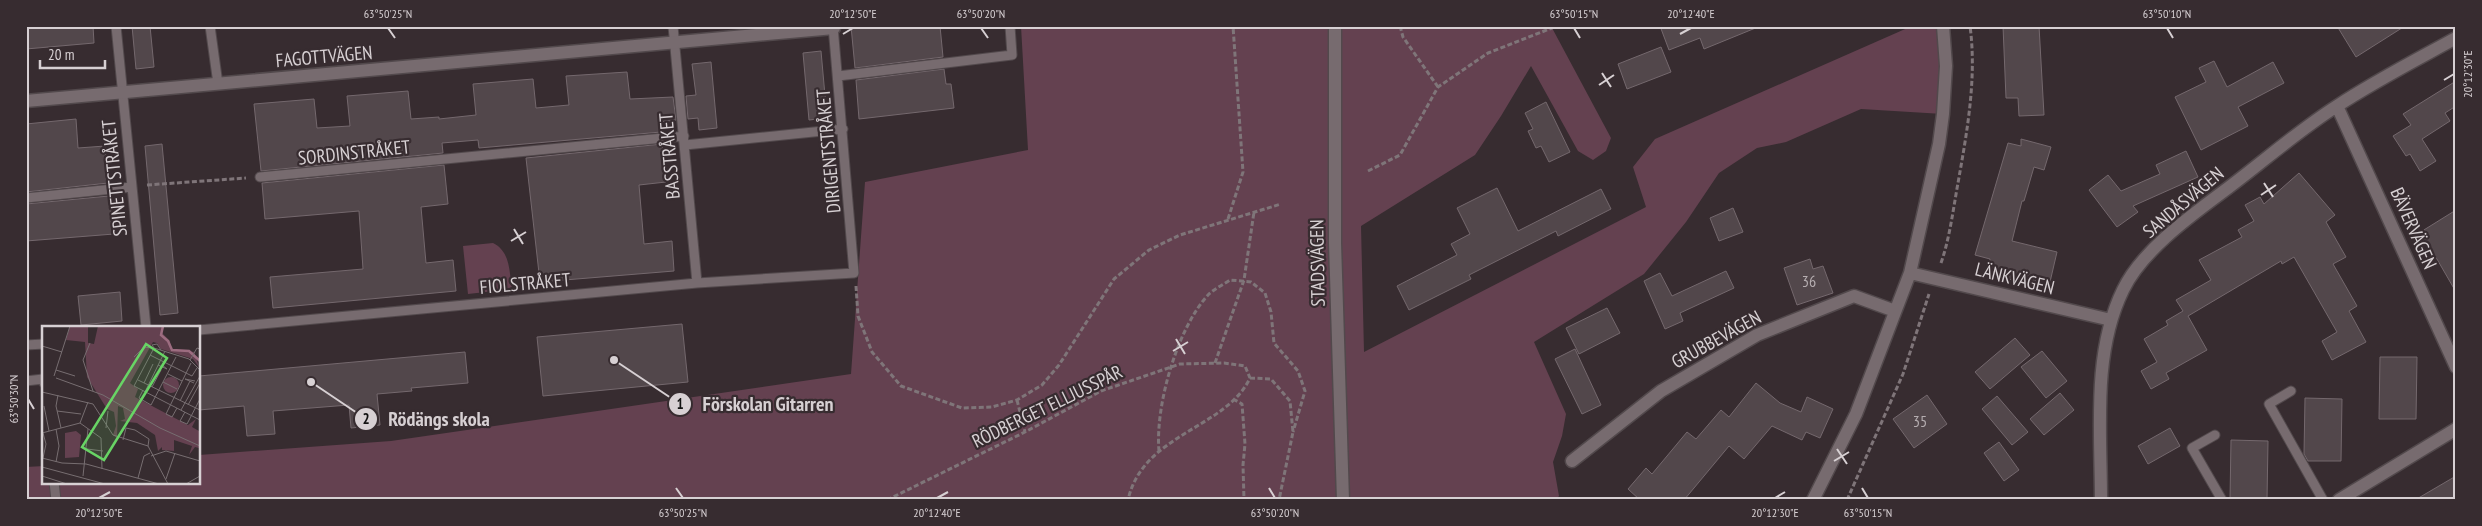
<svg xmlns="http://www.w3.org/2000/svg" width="2482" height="526" font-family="'PT Sans Narrow',sans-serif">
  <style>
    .green { fill: #644150 }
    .building { fill: #52474b; stroke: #74686d }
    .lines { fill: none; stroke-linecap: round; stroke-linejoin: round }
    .service-casing { stroke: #52494c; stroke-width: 11 }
    .minor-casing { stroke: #52494c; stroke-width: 15 }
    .secondary-casing { stroke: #52494c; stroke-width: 15 }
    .path { stroke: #7f7579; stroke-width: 3; stroke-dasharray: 5 2.5; stroke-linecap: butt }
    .service { stroke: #776b6f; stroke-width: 9 }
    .minor { stroke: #776b6f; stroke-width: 12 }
    .secondary { stroke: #776b6f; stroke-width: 12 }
    .ticks { fill: none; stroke: #d7d0d3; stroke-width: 2 }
    .labels { text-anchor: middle; stroke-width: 4.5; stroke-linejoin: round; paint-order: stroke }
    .number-label { font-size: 16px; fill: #b6aeb1 }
    .street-label { font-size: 19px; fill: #d7d0d3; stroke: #372c30 }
    .inset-river { fill: none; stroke: #9c6c80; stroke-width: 2.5 }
    .inset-road { fill: none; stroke: #776e71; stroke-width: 1 }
    .view { fill: #68d465; fill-opacity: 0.15; stroke: #68d465; stroke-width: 2.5 }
    .inset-edge { fill: none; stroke: #d7d0d3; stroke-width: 2.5 }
    .leader { fill: none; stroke: #d7d0d3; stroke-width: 2 }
    .callout-dot { fill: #d7d0d3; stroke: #372c30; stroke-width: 2 }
    .mark-label { font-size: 15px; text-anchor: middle; font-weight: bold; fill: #111 }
    .callout-label { font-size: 20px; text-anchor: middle; font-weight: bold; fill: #d7d0d3; stroke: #372c30; stroke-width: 4.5; stroke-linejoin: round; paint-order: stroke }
    .neatline { fill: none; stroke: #d7d0d3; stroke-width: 2 }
    .ticks-label { font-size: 12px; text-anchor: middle; fill: #d7d0d3 }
  </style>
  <rect width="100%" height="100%" fill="#372c30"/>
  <path class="green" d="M1021,26H1551L1611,138L1606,151L1593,160L1578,151L1531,66L1501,116L1475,155L1361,226L1364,352L1646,207L1633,167L1655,139L1912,26H1943V114L1861,109L1786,142L1757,148L1719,173L1686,222L1644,274L1534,342L1566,414L1562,436L1553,462L1559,496L1556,500H26V467L44,466V482H199V455L391,441L851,374L865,182L1028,150Z
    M493,243C511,252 509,272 512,289L468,294L463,246Z"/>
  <path class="building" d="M26,26H93L94,43L26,49Z
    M132,26H150L154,67L136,69Z
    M851,26H940L943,57L855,68Z
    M1660,26H1758V27L1704,49L1700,38L1669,50Z
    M2003,26H2039L2044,115L2019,116L2018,98H2006Z
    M2337,26H2405L2356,57Z
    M1661,47L1671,72L1627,89L1618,64Z
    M821,51L827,118L809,120L803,53Z
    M2214,61L2227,87L2273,62L2284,83L2238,107L2248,126L2201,150L2175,97L2206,82L2199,68Z
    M711,62L717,128L699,130L698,118L688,119L686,96L696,95L692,64Z
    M944,69L946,84H951L954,108L859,119L856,80Z
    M627,72L630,99L673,97L676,120L660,122L661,132L479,148L478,140L442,143L443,153L261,171L254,104L314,99L317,128L350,126L347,96L408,91L411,119L439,117V119L476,115L473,84L533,79L536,108L569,105L566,76Z
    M2456,81V106L2445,113L2450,121L2422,139L2436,161L2420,171L2410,154L2406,156L2393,136L2411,125L2403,114Z
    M1546,102L1570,152L1549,162L1541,146L1536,148L1528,131L1533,129L1525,113Z
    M76,119L78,148L105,146L108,183L26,192V124Z
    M2021,139L2051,147L2044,170L2034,167L2024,201H2022L2012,241L2057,252L2050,282L2036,279L2034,285L1987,274L1990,259L1975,255L2008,143L2021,146Z
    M162,144L178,313L160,315L145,146Z
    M662,144L666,182L639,185L644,244L672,241L674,271L540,282L526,158Z
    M2186,151L2198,177L2133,206L2138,212L2117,227L2089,190L2108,175L2121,191L2160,174L2156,165Z
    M444,165L448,204L421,207L426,263L453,260L456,291L273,308L270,277L363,269L359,211L265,219L262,183Z
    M2299,173L2335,215L2326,222L2346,257L2333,264L2357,306L2349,311L2366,342L2332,360L2322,341L2337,332L2294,257L2282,264L2281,261L2188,316L2207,350L2166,373L2169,379L2151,389L2141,371L2157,362L2144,339L2168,325L2166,321L2183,311L2176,300L2211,280L2199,260L2242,237L2238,230L2254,221L2245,205L2260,197L2264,204Z
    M1497,188L1518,231L1601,189L1611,209L1558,236L1556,231L1469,275L1471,279L1409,310L1397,286L1457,255L1451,244L1470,234L1457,208Z
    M109,196L114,234L26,241V204Z
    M1733,208L1743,232L1719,241L1710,218Z
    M2456,210V292L2434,254L2432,255L2419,233Z
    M1810,259L1813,269L1823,266L1833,293L1797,305L1784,268Z
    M1726,271L1734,288L1680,313L1683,321L1665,329L1644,281L1660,273L1672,296Z
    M120,292L122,321L81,325L78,296Z
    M1607,308L1620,333L1579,354L1566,328Z
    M682,324L688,382L543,396L537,337Z
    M2015,338L2030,355L1990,389L1975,372Z
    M1575,349L1601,405L1582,414L1555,359Z
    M2042,351L2067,381L2046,398L2021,367Z
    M465,352L468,383L411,388L412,391L377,394L380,425L351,428L349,405L273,411L275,434L247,436L244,406L199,410V376Z
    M2380,357H2417L2416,419H2379Z
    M1756,383L1780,403L1801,412L1807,397L1833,409L1820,438L1806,432L1802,440L1772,426L1744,459L1729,446L1684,500H1640L1628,489L1646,468L1652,474L1687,432L1696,439L1721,410L1729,417Z
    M2060,393L2074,410L2044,435L2030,419Z
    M1927,395L1947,424L1914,448L1893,419Z
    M1997,396L2028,432L2012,445L1982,409Z
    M2305,398L2342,399L2341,461H2308L2304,454Z
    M2170,428L2180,446L2148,464L2138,446Z
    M2231,440L2268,441L2267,500H2230Z
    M1999,442L2019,470L2004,481L1984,453Z
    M2456,476V500H2415Z"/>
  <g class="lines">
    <g class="service-casing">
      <path id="service" d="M116,26L146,327
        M210,26L218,84
        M673,26L697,283
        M838,76L1012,55L1010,26
        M685,145L843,129
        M260,177L684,136
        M26,198L132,187
        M199,330L697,283L854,273L833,26
        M26,345L44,344
        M26,381L43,379L44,383
        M2291,391L2269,404L2323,500
        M2215,435L2192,448L2222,500
        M54,482L56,500"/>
    </g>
    <g class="minor-casing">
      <path id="minor" d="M26,101L834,28
        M2337,106L2456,367
        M1910,273L2111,320
        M1572,461L1661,391L1757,335L1854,296L1895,311
        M1813,500L1856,414L1910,273L1939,144L1943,114L1946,66L1943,26
        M2101,500C2101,432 2092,353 2123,290C2142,250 2193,214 2228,188C2264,161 2299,130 2337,106C2375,81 2416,60 2456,38
        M2339,500L2456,429"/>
    </g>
    <g class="secondary-casing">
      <path id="secondary" d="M1335,26V243L1343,500"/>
    </g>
    <path class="path" d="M1400,26L1403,37L1438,87
      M1368,171L1400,155L1438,87L1488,53L1557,26
      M147,185L246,178
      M1228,219L1243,172L1233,26
      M1941,263C1950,237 1953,210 1958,183C1967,132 1977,78 1970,26
      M856,286L858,316L872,352L901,386L962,408L992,407L1017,400L1042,385L1059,365L1114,279L1149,250L1180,235L1281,204
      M1215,363L1244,280L1254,212
      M1250,378L1271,379L1290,401L1293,432L1279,500
      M1233,399L1242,404L1245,444L1243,465L1244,500
      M1017,400L1025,432
      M1159,451C1155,406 1177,329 1208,295C1214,289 1224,284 1230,280L1251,282L1265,293L1271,312L1274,343L1298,371L1305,391L1293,432
      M887,500L1025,432L1101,391L1180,364L1224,363L1245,366L1250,378C1226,429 1143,433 1128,500
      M1847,500L1903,374L1929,294"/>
    <use href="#service" class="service"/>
    <use href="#minor" class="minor"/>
    <use href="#secondary" class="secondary"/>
  </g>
  <path class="ticks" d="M388,28L395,38M981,28L988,38M1574,28L1580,38M2167,28L2173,38M843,34L853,28M1680,34L1691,28M1602,73L1611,87M2444,80L2454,74M1599,85L1614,75M2264,183L2273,197M2261,195L2276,185M514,229L523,244M511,241L526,232M1176,339L1185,354M1173,351L1188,342M28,399L34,409M1837,449L1847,464M1834,461L1849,452M676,488L683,498M1269,488L1275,498M1862,488L1868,498M99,498L110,492M937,498L948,492M1775,498L1785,492"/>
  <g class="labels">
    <g class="number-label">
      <text x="1809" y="287">36</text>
      <text x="1920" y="427">35</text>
    </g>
    <g class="street-label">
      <text transform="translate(324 56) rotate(-5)" y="7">FAGOTTVÄGEN</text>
      <text transform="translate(828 151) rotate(-95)" y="7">DIRIGENTSTRÅKET</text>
      <text transform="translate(354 152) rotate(-6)" y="7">SORDINSTRÅKET</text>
      <text transform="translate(669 156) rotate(-95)" y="7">BASSTRÅKET</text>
      <text transform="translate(114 178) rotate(-96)" y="7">SPINETTSTRÅKET</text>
      <text transform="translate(2183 202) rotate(-40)" y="7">SANDÅSVÄGEN</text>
      <text transform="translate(2414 228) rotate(66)" y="7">BÄVERVÄGEN</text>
      <text transform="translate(1317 263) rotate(-91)" y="7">STADSVÄGEN</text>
      <text transform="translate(2015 278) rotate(14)" y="7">LÄNKVÄGEN</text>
      <text transform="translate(525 283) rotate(-5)" y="7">FIOLSTRÅKET</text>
      <text transform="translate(1716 339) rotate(-29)" y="7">GRUBBEVÄGEN</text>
      <text transform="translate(1047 406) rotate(-26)" y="7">RÖDBERGET ELLJUSSPÅR</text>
    </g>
  </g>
  <g transform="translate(42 326)">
    <rect width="158" height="158" fill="#372c30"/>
    <path d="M28,0H46V17L52,18L56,0H122L120,7L128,15L129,23L152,26L157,41L151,33L119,23L115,17L111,16L88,57L96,63L93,71L146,99L154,93L150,101L157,105V122L153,121L147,129L150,120L132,114V125L120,124V121L116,125L113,109L95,97L78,95L83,93L81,82L76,80L75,112L71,109L74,100L72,86L65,83L45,51L43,16L24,14ZM121 59a8 8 0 1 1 16 0a8 8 0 1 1-16 0ZM34,105L39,109L37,131L23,132V107Z" fill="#644150"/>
    <path class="inset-river" d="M121,0L119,9L126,15L130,24L147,25L158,35"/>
    <path class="inset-road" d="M48,17L41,34L51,65M0,20L20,26M112,22L92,60L158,94M119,24L115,18L110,19L112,22L147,33L158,44M108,29L150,50L155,42M92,31L102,21L110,22M148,34L155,22L158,23M116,39L125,43L120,39M14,44L33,50M126,48L140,55M12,50L28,0M14,52L61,69L118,102L158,120M96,54L158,84M121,56L135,63M102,57L111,38M152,57L143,53L153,55M110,61L119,44M101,64L97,72L109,79L134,31M0,66L51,78L71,109L106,120L126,158M103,66L123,25M16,69L14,80L19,102M138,75L148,55M146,79L158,57M2,80L7,105M135,82L130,91L124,88L149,37M139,84L158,50M15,85L39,88M143,86L138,95L145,98L158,73M38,97L46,76M64,102L66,85M0,107L38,97L59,112L60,143M81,114L84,102L93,104L107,113L106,120M45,123L61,125M109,130L124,125L158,135M0,132L20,137L44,138L117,158M1,132L4,118L1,107M14,136L17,120L14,103M0,141L63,158M0,150L25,158M41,150L46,103M96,152L102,130L108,127M124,153L133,127M144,158L158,150"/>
    <path class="view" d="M104,18L125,32L62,134L40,121Z"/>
    <rect width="158" height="158" class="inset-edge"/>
  </g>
  <path class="leader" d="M614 360L680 404M311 382L366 419"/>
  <g class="callout-dot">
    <circle cx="614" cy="360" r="5"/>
    <circle cx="311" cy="382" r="5"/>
    <circle cx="680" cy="404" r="12"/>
    <circle cx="366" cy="419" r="12"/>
  </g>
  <g class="mark-label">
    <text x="680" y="409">1</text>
    <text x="366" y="424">2</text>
  </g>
  <g class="callout-label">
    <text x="768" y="411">Förskolan Gitarren</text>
    <text x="439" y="426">Rödängs skola</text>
  </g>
  <rect width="2482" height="526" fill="none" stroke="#372c30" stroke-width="55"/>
  <path d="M40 60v8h65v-8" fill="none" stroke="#d7d0d3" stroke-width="2.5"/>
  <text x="48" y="60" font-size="15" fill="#d7d0d3" stroke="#372c30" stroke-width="4" paint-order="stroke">20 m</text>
  <rect x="28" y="28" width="2426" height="470" class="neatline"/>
  <g class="ticks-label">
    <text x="388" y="18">63°50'25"N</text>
    <text x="853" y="18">20°12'50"E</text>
    <text x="981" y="18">63°50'20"N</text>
    <text x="1574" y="18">63°50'15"N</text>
    <text x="1691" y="18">20°12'40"E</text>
    <text x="2167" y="18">63°50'10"N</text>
    <text transform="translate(2468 74) rotate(-90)" y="4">20°12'30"E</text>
    <text transform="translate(14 399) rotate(-90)" y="4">63°50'30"N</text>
    <text x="99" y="517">20°12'50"E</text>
    <text x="683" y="517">63°50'25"N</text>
    <text x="937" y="517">20°12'40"E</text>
    <text x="1275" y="517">63°50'20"N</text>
    <text x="1775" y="517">20°12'30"E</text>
    <text x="1868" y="517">63°50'15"N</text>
  </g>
</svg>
